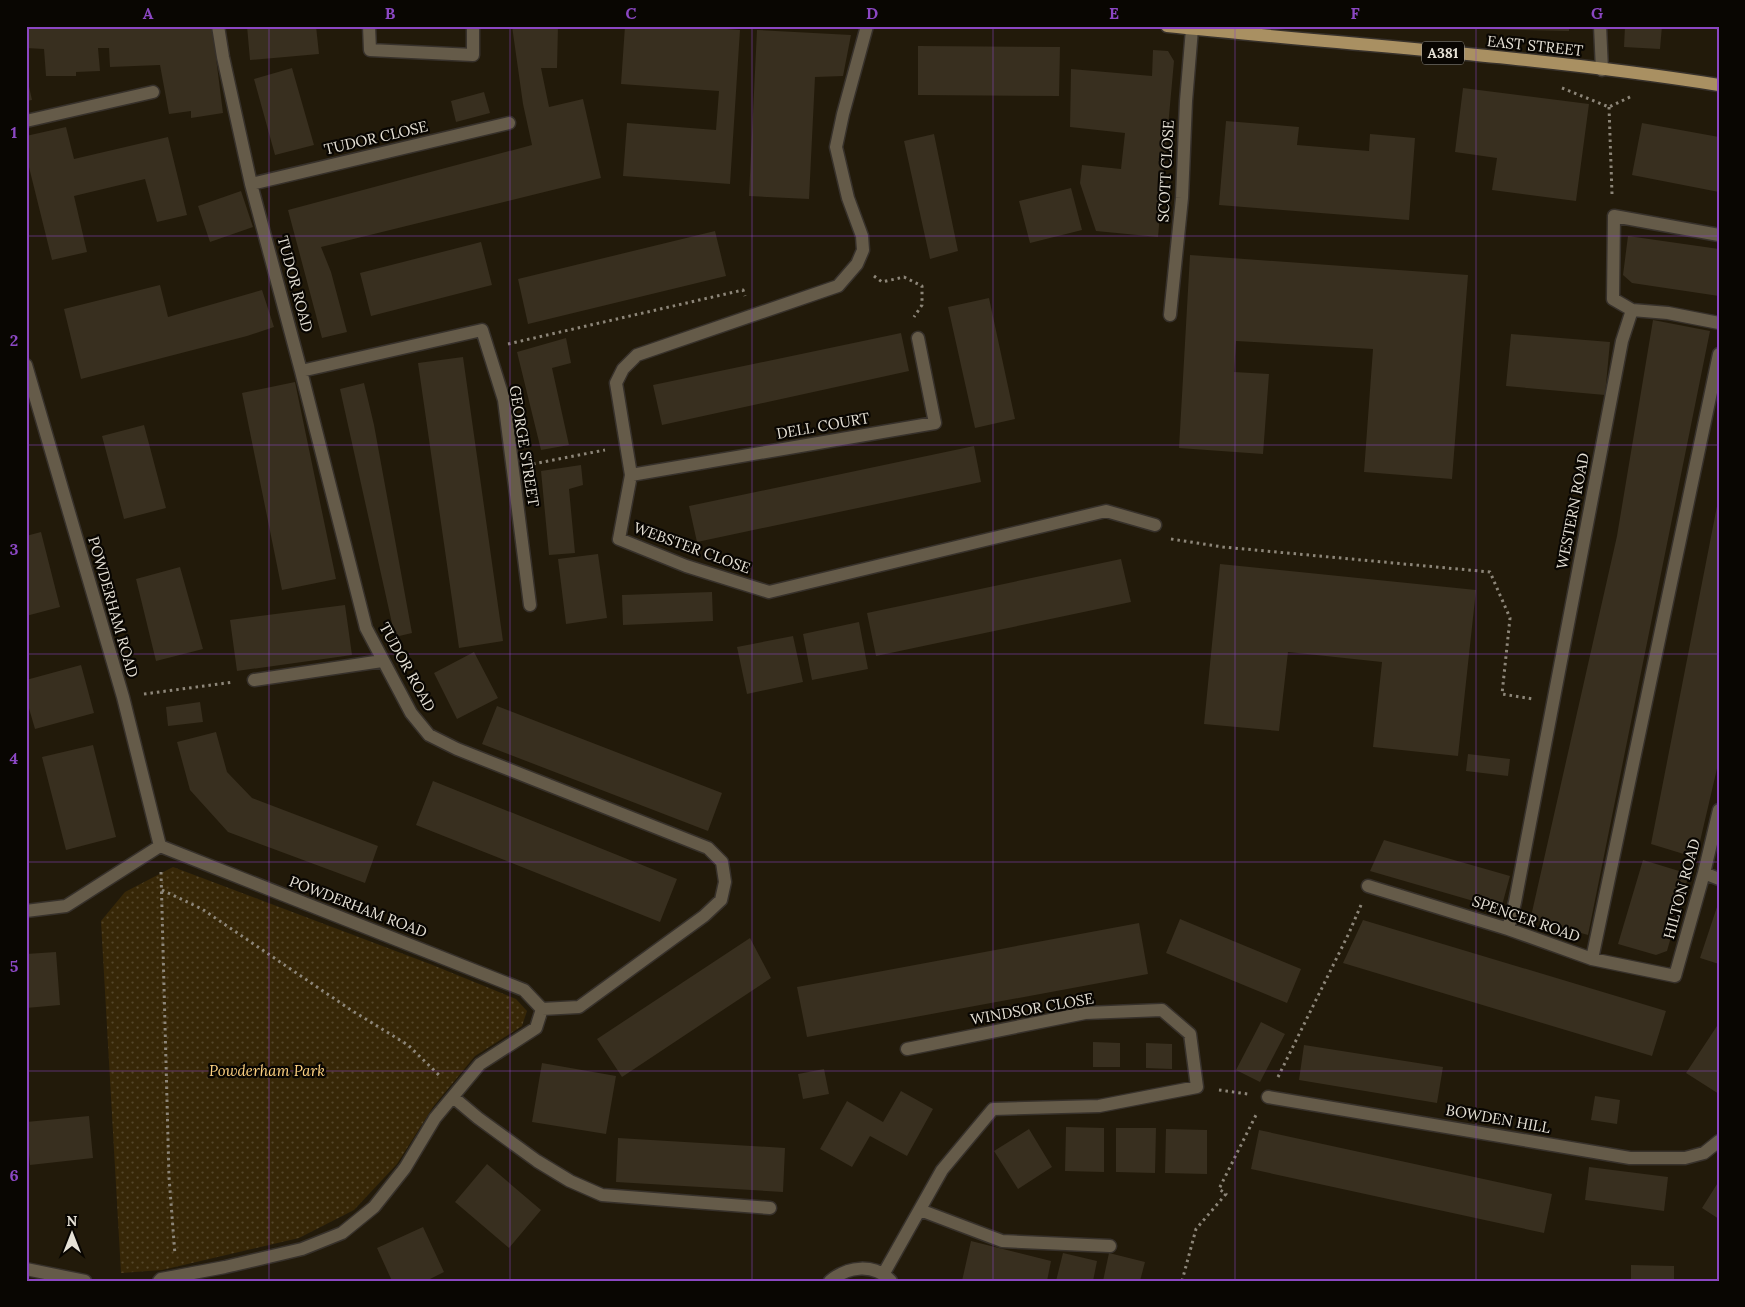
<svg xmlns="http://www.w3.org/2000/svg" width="1745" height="1307" font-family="Lora,serif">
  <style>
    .grass { fill: url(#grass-dots) }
    .building { fill: #382f1f }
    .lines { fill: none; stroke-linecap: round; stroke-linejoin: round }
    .minor-casing { stroke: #37312b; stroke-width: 15 }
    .major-casing { stroke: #37312b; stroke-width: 15 }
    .path { stroke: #8d8679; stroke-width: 3; stroke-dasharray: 2.5 4; stroke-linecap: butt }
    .minor { stroke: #655b49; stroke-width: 12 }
    .major { stroke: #a99062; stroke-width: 12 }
    .grid { fill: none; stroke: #8b47c3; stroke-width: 1; stroke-opacity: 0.55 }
    .labels { text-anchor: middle; stroke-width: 4.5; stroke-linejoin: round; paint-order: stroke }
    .shield { fill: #090602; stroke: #a4a097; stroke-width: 1 }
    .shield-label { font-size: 14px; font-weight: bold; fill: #e7e2d7 }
    .street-label { font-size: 15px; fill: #e7e2d7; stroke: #090602 }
    .park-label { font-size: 15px; font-style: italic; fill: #fed282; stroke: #090602 }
    .neatline { fill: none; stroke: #8b47c3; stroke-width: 2 }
    .grid-label { font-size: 16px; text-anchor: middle; font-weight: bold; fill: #8b47c3 }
  </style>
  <defs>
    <pattern id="grass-dots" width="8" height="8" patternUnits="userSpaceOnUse" patternTransform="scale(1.25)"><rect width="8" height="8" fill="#372707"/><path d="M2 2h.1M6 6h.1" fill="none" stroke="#54462a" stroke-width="1.8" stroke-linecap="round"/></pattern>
  </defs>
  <rect width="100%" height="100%" fill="#221a0a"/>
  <path class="grass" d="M173,867L430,964L516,999L527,1011L522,1026L475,1056L433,1107L397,1164L354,1210L299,1238L162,1270L121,1273L101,921L125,892Z"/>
  <path class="building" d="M26,26H212L223,113L191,118V111L169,114L160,65L110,67L109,48H98L100,71L76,72V76H46L44,49L26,48Z
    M247,26H316L319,54L250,60Z
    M512,26H558L557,68H541L549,107L583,99L601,178L321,247L331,272L347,332L322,338L288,210L532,145L523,104Z
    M625,26H690L740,30L730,184L623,176L627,123L716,130L719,91L621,84Z
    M1484,26H1569V31L1484,29Z
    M1625,26H1662L1660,49L1624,47Z
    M1702,26H1719V30L1702,27Z
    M757,30L851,35L843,76L815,77L809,199L749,196Z
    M918,46L1060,47L1059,96L918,95Z
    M1153,50L1168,51L1174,61L1158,237L1096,231L1080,183L1082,165L1121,169L1125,133L1070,127L1071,69L1152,76Z
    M292,68L314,145L275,155L254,79Z
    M26,73L32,100L26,101Z
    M1463,88L1589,104L1576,201L1492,190L1497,158L1455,152Z
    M484,92L490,113L456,122L451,101Z
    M1226,121L1299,127L1297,145L1369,151L1370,134L1415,138L1409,220L1219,205Z
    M1642,123L1719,137V192L1632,175Z
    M66,127L74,159L168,137L187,215L157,222L145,179L74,196L87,252L52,260L26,155V136Z
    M934,134L958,251L930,259L904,141Z
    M1071,188L1082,230L1030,243L1019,201Z
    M241,191L253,227L210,242L198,206Z
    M715,231L726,276L528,324L518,279Z
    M1628,236L1719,249V296L1632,283L1623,275Z
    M481,242L492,285L371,316L360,273Z
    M1190,255L1468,275L1452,479L1364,472L1373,349L1236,341L1234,372L1269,374L1263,454L1179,448Z
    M160,285L168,317L262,290L274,327L247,336L81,379L64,309Z
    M989,298L1015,419L975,428L948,307Z
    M1653,320L1710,331L1588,935L1536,920L1532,912L1617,536Z
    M901,333L909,371L662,425L653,385Z
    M1511,334L1610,342L1605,395L1506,386Z
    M566,338L571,363L552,368L569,445L541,450L517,352Z
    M463,357L503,641L459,648L418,363Z
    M295,382L336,579L282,590L242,393Z
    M364,383L374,425L412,633L395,637L340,389Z
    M144,425L166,508L124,519L102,436Z
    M974,446L981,482L697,542L689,506Z
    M581,465L583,485L569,489L575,553L549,555L541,471Z
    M1718,501L1719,760L1698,850L1687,855L1651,844Z
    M41,532L60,607L26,616V536Z
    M598,554L607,618L566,624L558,559Z
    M1121,559L1131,602L876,656L867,613Z
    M1220,564L1476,590L1458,756L1373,747L1382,662L1288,652L1279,731L1204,724Z
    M180,567L203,649L156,661L136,579Z
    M712,592L713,621L623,625L622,595Z
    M345,605L352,655L237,671L230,620Z
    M859,622L868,669L812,680L803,634Z
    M793,636L803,682L747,694L737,647Z
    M474,652L498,698L457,719L434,673Z
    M81,665L94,713L35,729L26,698V680Z
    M200,702L203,722L168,726L166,707Z
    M497,706L722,793L708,831L482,744Z
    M216,732L227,772L252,798L378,846L365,883L228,832L190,790L177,742Z
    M93,745L116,837L66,850L42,757Z
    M1468,754L1510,759L1508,776L1466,771Z
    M433,781L677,879L660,922L416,825Z
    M1384,840L1510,876L1501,909L1370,871Z
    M1643,860L1689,874L1667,951L1656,955L1618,944Z
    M1719,901V964L1700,958Z
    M1180,919L1301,969L1287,1003L1166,953Z
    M1363,920L1666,1011L1652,1056L1343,963Z
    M1139,923L1148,974L807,1037L797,987Z
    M750,938L771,978L622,1077L597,1039Z
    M56,952L60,1005L26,1008V954Z
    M1261,1022L1285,1034L1260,1082L1236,1070Z
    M1719,1023V1094L1686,1073Z
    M1093,1042L1120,1043V1067H1093Z
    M1146,1043L1172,1044V1069L1146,1068Z
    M1304,1045L1443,1067L1437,1103L1299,1080Z
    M542,1063L616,1076L606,1134L532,1122Z
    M824,1069L829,1094L803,1099L798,1074Z
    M901,1091L933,1109L907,1156L870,1136L852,1167L820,1149L847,1101L883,1122Z
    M1595,1096L1620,1100L1617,1124L1591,1120Z
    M89,1116L93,1158L30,1165L26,1122Z
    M1066,1127L1104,1128V1172L1065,1171Z
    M1116,1128H1156L1155,1173L1116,1172Z
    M1029,1129L1052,1167L1018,1189L994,1151Z
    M1166,1129L1207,1130V1174L1165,1173Z
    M1259,1130L1552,1194L1544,1233L1251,1169Z
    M618,1138L785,1148L783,1192L616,1182Z
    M487,1164L541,1210L509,1248L455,1202Z
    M1589,1167L1668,1177L1664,1211L1585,1200Z
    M1719,1181V1219L1702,1208Z
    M423,1227L444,1272L426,1281H392L377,1248Z
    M971,1241L1051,1261L1047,1281H962Z
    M1063,1253L1097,1261L1093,1281H1056Z
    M1109,1253L1145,1262L1140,1281H1103Z
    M1631,1265L1674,1266V1281H1631Z"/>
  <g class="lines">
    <g class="minor-casing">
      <path id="minor" d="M218,26L223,57L251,184L301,371L366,628L411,713L429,735L457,749L708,848L722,862L725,882L721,900L704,916L579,1007L542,1009
        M369,26L370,50L473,55V26
        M867,26L843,114L836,147L848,198L862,236L863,250L857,264L838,286L637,355L623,369L616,383L631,475L619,539L686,566L769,592L1106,511L1155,525
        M1600,26L1602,70
        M26,121L153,92
        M251,184L509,123
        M1719,235L1614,216L1613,299L1632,310L1668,313L1719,323
        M1170,315L1182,198L1186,101L1192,29
        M26,365L123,697L160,846
        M301,371L482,330L504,400L530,605
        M631,475L935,423L918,338
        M254,680L382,661
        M160,846L524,990L542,1009
        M1704,873L1719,879
        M1368,886L1508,929L1592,959L1675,976L1704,873L1719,810
        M26,911L66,906L160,846
        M1508,929L1515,902L1622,341L1632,310
        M1592,959L1719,354
        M453,1097L478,1118L537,1161L570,1181L602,1195L770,1208
        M1268,1097L1630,1158H1685L1704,1153L1719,1141
        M920,1210L1002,1241L1110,1246
        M26,1269L85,1281
        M884,1273L942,1170L993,1109L1099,1106L1197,1087L1190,1034L1162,1010L1085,1013L907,1049
        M159,1281L161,1279L225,1267L302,1249L342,1233L374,1207L405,1168L435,1118L480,1064L536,1028L542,1009
        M830,1281C848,1266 874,1263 891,1281"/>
    </g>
    <g class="major-casing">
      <path id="major" d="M1167,26C1351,45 1536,56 1719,85"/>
    </g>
    <path class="path" d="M1562,88L1609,107L1632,96
      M1609,107L1612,194
      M874,276L882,282L904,277L922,286V305L914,317
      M508,344L743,290L745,296
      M533,464L605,450
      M1171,539L1223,547L1490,572L1510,618L1502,694L1533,699
      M144,694L234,682
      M161,872L169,1177L175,1255
      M162,890L202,909L351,1010L408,1045L441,1077
      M1278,1077L1349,933L1361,905
      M1219,1090L1248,1094
      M1182,1281L1196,1229L1226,1194L1219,1189L1256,1115"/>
    <use href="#minor" class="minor"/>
    <use href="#major" class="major"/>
  </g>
  <path class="grid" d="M269,26V1281M510,26V1281M752,26V1281M993,26V1281M1235,26V1281M1476,26V1281M26,236H1719M26,445H1719M26,654H1719M26,862H1719M26,1071H1719"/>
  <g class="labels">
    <rect class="shield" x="1422" y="41.5" width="42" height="23" rx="4"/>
    <g class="shield-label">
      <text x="1443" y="58">A381</text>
    </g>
    <g class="street-label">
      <text transform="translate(1535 46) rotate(6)" y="5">EAST STREET</text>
      <text transform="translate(376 138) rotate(-13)" y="5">TUDOR CLOSE</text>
      <text transform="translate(1166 171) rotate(-87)" y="5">SCOTT CLOSE</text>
      <text transform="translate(295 284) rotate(75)" y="5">TUDOR ROAD</text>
      <text transform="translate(823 426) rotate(-10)" y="5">DELL COURT</text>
      <text transform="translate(524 446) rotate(81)" y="5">GEORGE STREET</text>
      <text transform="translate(1573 511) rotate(-79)" y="5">WESTERN ROAD</text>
      <text transform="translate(692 548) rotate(20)" y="5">WEBSTER CLOSE</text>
      <text transform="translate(113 607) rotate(74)" y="5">POWDERHAM ROAD</text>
      <text transform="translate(407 667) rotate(61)" y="5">TUDOR ROAD</text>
      <text transform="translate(1682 889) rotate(-75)" y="5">HILTON ROAD</text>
      <text transform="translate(358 907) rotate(21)" y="5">POWDERHAM ROAD</text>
      <text transform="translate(1526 919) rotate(19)" y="5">SPENCER ROAD</text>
      <text transform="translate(1032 1009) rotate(-10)" y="5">WINDSOR CLOSE</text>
      <text transform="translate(1498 1119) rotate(10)" y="5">BOWDEN HILL</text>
    </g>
    <g class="park-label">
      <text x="267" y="1076">Powderham Park</text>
    </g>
  </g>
  <rect width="1745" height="1307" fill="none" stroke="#090602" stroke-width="55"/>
  <g transform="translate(72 1234)" stroke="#090602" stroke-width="4" paint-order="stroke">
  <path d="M0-4L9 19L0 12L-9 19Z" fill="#e7e2d7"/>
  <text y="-8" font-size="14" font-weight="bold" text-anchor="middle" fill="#e7e2d7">N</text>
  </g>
  <rect x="28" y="28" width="1690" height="1252" class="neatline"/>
  <g class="grid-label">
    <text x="148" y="19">A</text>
    <text x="390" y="19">B</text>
    <text x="631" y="19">C</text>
    <text x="872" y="19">D</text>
    <text x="1114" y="19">E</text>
    <text x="1355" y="19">F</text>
    <text x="1597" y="19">G</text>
    <text x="14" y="138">1</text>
    <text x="14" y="346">2</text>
    <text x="14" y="555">3</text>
    <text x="14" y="764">4</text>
    <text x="14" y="972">5</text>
    <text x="14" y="1181">6</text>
  </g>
</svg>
